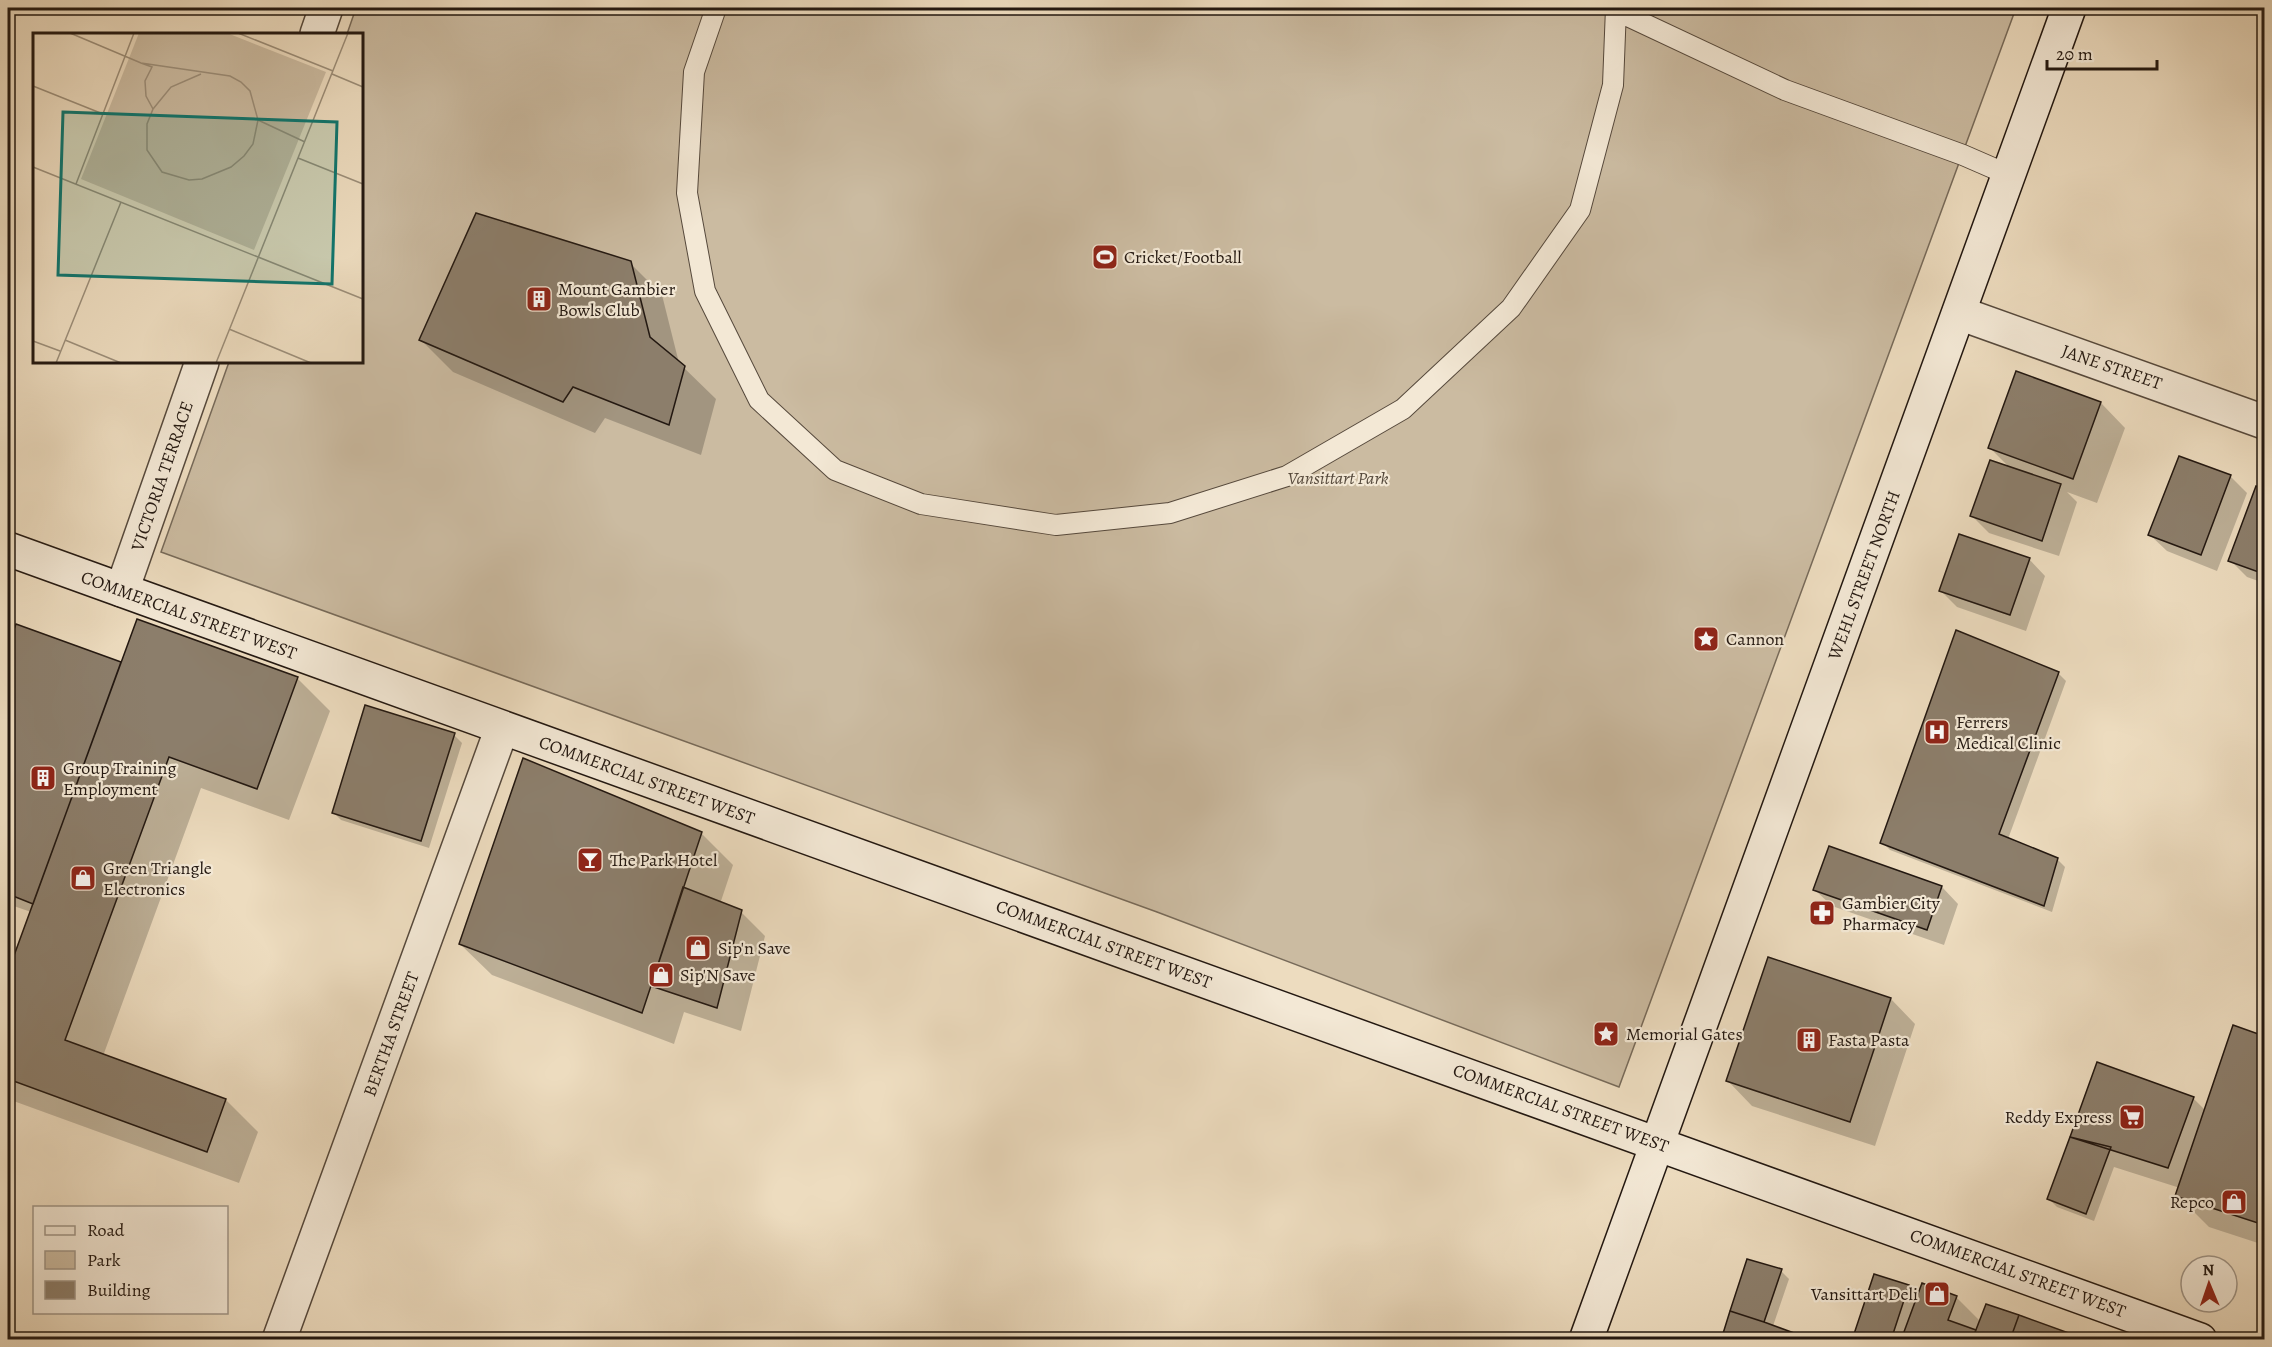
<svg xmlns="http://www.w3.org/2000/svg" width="2272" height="1347" font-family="Alegreya,serif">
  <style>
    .green { fill: #cbbba1; stroke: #776a59; stroke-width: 1.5 }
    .shadow { fill: #0003 }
    .building { fill: #8c7e6b; stroke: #231811; stroke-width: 1.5 }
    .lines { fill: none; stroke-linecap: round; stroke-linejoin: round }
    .lane-casing { stroke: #56493c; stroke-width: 22 }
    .street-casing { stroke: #56493c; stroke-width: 36 }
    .secondary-casing { stroke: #231811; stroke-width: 36 }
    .lane { stroke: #f3e8d5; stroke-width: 20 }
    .street { stroke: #f3e8d5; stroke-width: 33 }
    .secondary { stroke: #f3e8d5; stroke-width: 33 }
    .labels { text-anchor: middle; stroke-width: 4.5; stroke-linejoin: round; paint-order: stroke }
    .poi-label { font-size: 18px; fill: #231811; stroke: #f3e8d5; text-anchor: start }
    .street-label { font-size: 18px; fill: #231811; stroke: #f3e8d5 }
    .park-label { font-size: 18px; font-style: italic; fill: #55493c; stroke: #f3e8d5 }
    .inset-road { fill: none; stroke: #9c8e79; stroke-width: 1.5 }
    .view { fill: #0f766e; fill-opacity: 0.15; stroke: #0f766e; stroke-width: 3 }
    .inset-edge { fill: none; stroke: #231811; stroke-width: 3 }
  </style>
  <rect width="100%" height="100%" fill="#eddcbf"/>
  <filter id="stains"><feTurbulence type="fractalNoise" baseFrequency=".00333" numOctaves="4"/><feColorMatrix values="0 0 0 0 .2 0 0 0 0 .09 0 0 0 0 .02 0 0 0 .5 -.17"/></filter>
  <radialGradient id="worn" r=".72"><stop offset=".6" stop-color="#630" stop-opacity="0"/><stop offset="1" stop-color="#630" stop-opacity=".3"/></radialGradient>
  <path class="green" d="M356,8H2016L1619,1087L1157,912L161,552L229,362H362V34H347Z"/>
  <path class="shadow" d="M630,263L662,295L679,363L716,399L701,455L605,418L595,433L453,372L421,340Z
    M2101,403L2125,428L2097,503L2067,492L2077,502L2059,556L1989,533L1972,516L2010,468L1990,448Z
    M2230,476L2247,493L2217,571L2167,551L2150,535Z
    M2256,488L2264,491V583L2247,577L2230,560Z
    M2029,559L2045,576L2026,631L1957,607L1941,591Z
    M138,621L298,679L330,711L289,820L201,788L103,1056L226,1100L258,1132L239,1183L8,1099V976L31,912L8,904V651L17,626L122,664Z
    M2058,673L2066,681L2008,839L2057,859L2065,867L2052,912L1890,850L1882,842Z
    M454,735L462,743L429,848L341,820L333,812Z
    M701,833L733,865L720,904L741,912L765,936L741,1031L684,1012L674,1044L492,975L460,944Z
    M1830,848L1942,887L1958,904L1944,945L1832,906L1815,890Z
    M2264,957V970L2261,966Z
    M1891,999L1915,1024L1875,1146L1752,1106L1728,1081Z
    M2234,1027L2264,1037V1245L2209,1227L2177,1195L2180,1188L2114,1167L2094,1221L2057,1207L2049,1199L2098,1064L2193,1098L2206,1111Z
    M1781,1271L1789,1279L1773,1326L1722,1340Z
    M1908,1286L1918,1296L1956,1297L1981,1322L2083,1340H1853Z"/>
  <path class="building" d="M476,213L631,261L650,337L685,366L669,425L573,387L563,402L419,340Z
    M2016,371L2101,402L2073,479L1988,448Z
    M2179,456L2231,475L2201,555L2148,535Z
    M1990,460L2061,484L2042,541L1970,516Z
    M2256,486L2264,489V574L2228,561Z
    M1959,534L2030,558L2010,615L1939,591Z
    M137,619L298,677L257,789L169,757L65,1040L226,1099L207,1152L8,1079V972Z
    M16,624L121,662L33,904L8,894V646Z
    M1956,630L2059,672L1999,834L2058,858L2044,906L1880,843Z
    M365,705L455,733L421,841L332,813Z
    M523,758L702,832L642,1013L459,944Z
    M1829,846L1942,886L1927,930L1813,890Z
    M683,887L742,910L717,1008L651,986Z
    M1768,957L1891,998L1850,1122L1726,1081Z
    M2233,1025L2264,1036V1225L2175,1196Z
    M2097,1062L2194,1097L2168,1168L2070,1137Z
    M2070,1137L2111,1147L2086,1214L2047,1199Z
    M1747,1259L1782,1269L1764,1322L1730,1311Z
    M1874,1274L1909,1285L1891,1340H1852Z
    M1922,1283L1957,1296L1948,1320L1976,1330L1972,1340H1901Z
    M1986,1304L2019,1315L2010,1340H1972Z
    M1730,1311L1764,1322L1813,1340H1721Z
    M2019,1315L2088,1340H2010Z"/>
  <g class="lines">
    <g class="lane-casing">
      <path id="lane" d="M716,8L694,72L687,193L705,291L759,400L835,470L921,504L1056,525L1170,513L1287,476L1403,409L1511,308L1580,210L1613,85L1616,8
        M1617,11L1785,90L1963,155L2009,175"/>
    </g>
    <g class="street-casing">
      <path id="street" d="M317,34L326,8
        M1959,313L2264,422
        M122,590L202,362
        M279,1340L502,728"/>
    </g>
    <g class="secondary-casing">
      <path id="secondary" d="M8,549L2200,1340
        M1586,1340L2069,8"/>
    </g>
    <use href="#lane" class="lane"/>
    <use href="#street" class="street"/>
    <use href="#secondary" class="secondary"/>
  </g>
  <defs>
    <g id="stadium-square" transform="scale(1.35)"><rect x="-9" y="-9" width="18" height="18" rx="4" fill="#8f2418" stroke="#f3e8d5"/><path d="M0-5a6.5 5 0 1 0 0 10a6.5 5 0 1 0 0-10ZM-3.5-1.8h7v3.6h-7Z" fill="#fff"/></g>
    <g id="building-square" transform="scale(1.35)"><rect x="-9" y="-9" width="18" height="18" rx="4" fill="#8f2418" stroke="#f3e8d5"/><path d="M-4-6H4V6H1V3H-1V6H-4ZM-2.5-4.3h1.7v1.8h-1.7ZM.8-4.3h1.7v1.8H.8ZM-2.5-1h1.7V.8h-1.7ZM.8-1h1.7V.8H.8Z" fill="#fff"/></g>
    <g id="sight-square" transform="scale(1.35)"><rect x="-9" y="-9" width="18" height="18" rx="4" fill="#8f2418" stroke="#f3e8d5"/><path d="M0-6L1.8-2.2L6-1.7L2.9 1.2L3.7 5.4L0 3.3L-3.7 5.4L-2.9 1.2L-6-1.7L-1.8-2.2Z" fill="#fff"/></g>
    <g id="hospital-square" transform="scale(1.35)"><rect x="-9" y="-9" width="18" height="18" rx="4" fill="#8f2418" stroke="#f3e8d5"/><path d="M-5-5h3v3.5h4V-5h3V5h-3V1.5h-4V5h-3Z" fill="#fff"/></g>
    <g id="bar-square" transform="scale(1.35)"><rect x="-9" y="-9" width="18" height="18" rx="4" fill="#8f2418" stroke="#f3e8d5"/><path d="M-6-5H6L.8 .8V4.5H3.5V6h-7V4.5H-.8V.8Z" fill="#fff"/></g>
    <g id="shop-square" transform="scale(1.35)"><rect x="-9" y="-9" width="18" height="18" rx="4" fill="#8f2418" stroke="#f3e8d5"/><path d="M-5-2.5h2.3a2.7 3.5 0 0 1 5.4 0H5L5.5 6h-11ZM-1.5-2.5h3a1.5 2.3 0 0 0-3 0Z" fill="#fff"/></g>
    <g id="pharmacy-square" transform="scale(1.35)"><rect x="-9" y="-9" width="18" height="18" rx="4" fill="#8f2418" stroke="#f3e8d5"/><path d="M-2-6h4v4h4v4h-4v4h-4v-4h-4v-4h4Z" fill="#fff"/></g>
    <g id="supermarket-square" transform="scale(1.35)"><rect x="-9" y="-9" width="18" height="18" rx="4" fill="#8f2418" stroke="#f3e8d5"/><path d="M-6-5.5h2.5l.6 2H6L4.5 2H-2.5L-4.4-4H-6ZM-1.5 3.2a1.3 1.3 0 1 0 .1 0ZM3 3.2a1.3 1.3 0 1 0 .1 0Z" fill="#fff"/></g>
  </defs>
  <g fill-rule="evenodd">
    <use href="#stadium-square" x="1105" y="257"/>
    <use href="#building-square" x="539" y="299"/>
    <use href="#sight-square" x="1706" y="639"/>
    <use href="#hospital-square" x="1937" y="732"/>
    <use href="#building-square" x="43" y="778"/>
    <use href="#bar-square" x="590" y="860"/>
    <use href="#shop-square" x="83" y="878"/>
    <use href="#pharmacy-square" x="1822" y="913"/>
    <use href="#shop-square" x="698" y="948"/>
    <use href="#shop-square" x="661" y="975"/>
    <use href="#sight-square" x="1606" y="1034"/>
    <use href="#building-square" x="1809" y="1040"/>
    <use href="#supermarket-square" x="2132" y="1117"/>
    <use href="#shop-square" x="2234" y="1202"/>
    <use href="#shop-square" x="1937" y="1294"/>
  </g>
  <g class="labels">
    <g class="poi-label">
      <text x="1124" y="263">Cricket/Football</text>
      <text x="558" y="295">Mount Gambier<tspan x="558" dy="21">Bowls Club</tspan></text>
      <text x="1726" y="645">Cannon</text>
      <text x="1956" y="728">Ferrers<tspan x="1956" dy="21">Medical Clinic</tspan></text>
      <text x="63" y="774">Group Training<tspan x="63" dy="21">Employment</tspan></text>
      <text x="610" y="866">The Park Hotel</text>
      <text x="103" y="874">Green Triangle<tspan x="103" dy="21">Electronics</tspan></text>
      <text x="1842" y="909">Gambier City<tspan x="1842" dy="21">Pharmacy</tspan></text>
      <text x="718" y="954">Sip'n Save</text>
      <text x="680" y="981">Sip'N Save</text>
      <text x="1626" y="1040">Memorial Gates</text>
      <text x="1828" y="1046">Fasta Pasta</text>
      <text x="2112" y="1123" text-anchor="end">Reddy Express</text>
      <text x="2214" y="1208" text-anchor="end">Repco</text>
      <text x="1918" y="1300" text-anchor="end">Vansittart Deli</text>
    </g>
    <g class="street-label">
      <text transform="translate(2112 367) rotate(19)" y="6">JANE STREET</text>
      <text transform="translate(162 476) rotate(-71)" y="6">VICTORIA TERRACE</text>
      <text transform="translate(1864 575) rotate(-70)" y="6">WEHL STREET NORTH</text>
      <text transform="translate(189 615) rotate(20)" y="6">COMMERCIAL STREET WEST</text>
      <text transform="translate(647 780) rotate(20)" y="6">COMMERCIAL STREET WEST</text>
      <text transform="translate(1104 944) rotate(20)" y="6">COMMERCIAL STREET WEST</text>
      <text transform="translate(391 1034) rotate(-70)" y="6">BERTHA STREET</text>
      <text transform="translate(1561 1108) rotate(20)" y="6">COMMERCIAL STREET WEST</text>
      <text transform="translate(2018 1273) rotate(20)" y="6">COMMERCIAL STREET WEST</text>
    </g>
    <g class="park-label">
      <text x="1338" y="484">Vansittart Park</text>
    </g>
  </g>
  <g transform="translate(33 33)">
    <rect width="330" height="330" fill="#eddcbf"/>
    <path d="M106,0H194L293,39L221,217L48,146Z" fill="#cbbba1"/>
    <path class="inset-road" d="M37,0L108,30L197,43L208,49L217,58L225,87L220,111L211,123L198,134L169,146L156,147L129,139L114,117V91L120,76L113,63L112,48L119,34L108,30M205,0L300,38M299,41L330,54M0,53L70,81M120,76L138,54L168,41M225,87L272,109M265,125L330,151M0,134L330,266M43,151L101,0M196,296L278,330M32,307L88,330M0,308L27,318M23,330L88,169M183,330L315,0"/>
    <path class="view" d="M30,79L304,89L299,251L25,242Z"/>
    <rect width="330" height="330" class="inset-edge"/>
  </g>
  <rect width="2272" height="1347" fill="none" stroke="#eddcbf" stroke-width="30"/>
  <rect x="9" y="9" width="2254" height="1329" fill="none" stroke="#231811" stroke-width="3"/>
  <rect x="15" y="15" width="2242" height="1317" fill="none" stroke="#231811" stroke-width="1.5"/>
  <rect x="33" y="1206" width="195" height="108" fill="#f3e8d5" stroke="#a09587" stroke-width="1.5"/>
  <rect x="45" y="1226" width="30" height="9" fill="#f3e8d5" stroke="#a09587" stroke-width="1.5"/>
  <text x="87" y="1236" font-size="18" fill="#231811">Road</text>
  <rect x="45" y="1251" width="30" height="18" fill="#cbbba1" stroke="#a09587" stroke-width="1.5"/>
  <text x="87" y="1266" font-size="18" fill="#231811">Park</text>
  <rect x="45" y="1281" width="30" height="18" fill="#8c7e6b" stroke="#a09587" stroke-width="1.5"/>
  <text x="87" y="1296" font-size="18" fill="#231811">Building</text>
  <g transform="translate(2209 1284) rotate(358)"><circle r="28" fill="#f3e8d5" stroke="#a09587" stroke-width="1.5"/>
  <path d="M0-4.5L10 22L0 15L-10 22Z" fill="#8f2418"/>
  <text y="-9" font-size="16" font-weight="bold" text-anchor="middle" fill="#231811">N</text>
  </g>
  <path d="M2047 60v9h110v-9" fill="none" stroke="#231811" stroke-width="3"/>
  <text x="2056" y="60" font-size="18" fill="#231811" stroke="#f3e8d5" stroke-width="4.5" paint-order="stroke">20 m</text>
  <rect width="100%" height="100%" filter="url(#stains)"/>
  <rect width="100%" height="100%" fill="url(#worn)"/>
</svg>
